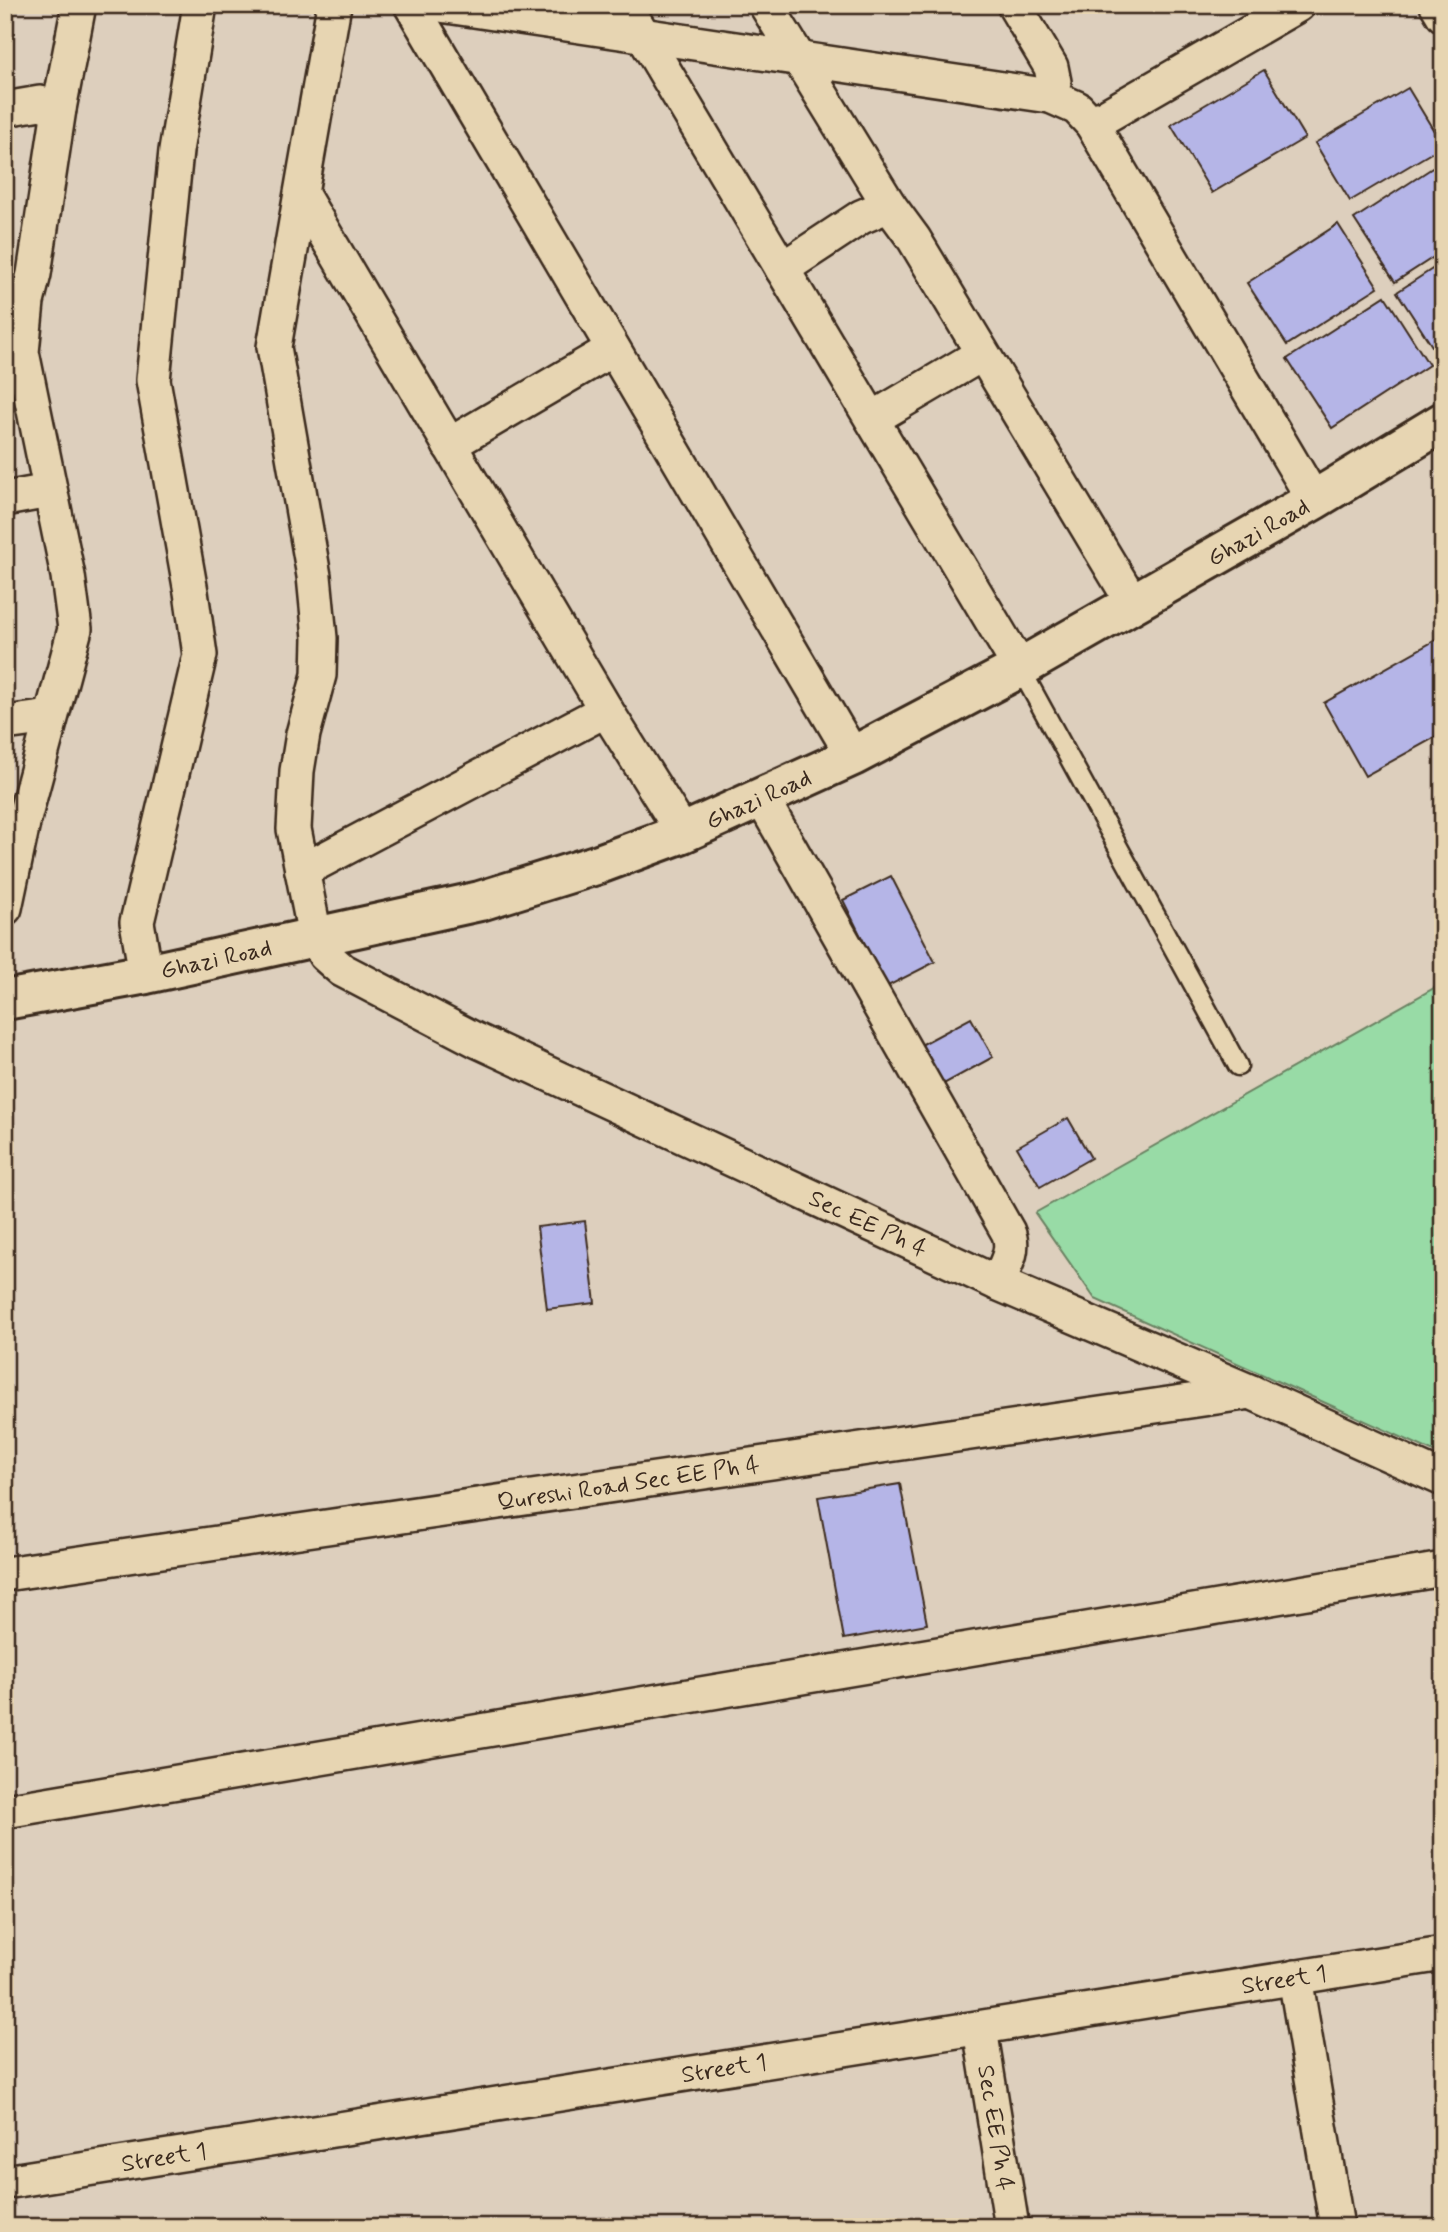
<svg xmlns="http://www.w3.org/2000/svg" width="1448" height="2232" font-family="Mynerve,sans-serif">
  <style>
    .green { fill: #98dba6; stroke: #6a8262; stroke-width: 2 }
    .building { fill: #b5b5e7; stroke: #3b2a1e; stroke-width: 2 }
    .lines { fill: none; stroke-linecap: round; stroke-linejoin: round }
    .service-casing { stroke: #3b2a1e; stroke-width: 23 }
    .minor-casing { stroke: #3b2a1e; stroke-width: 38 }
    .secondary-casing { stroke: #3b2a1e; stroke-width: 44 }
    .service { stroke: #e7d5b2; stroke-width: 18 }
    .minor { stroke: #e7d5b2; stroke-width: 33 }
    .secondary { stroke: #e7d5b2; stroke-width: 38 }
    .labels { text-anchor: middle; stroke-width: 7; stroke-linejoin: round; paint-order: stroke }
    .street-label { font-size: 24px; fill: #3b2a1e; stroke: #e7d5b2 }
  </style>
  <rect width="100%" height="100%" fill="#ddcfbd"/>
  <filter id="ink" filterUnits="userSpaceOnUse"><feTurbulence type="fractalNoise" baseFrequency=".0143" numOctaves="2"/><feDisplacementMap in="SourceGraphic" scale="14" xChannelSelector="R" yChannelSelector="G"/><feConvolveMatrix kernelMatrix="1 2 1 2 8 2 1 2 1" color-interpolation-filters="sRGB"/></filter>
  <g filter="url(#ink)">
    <path class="green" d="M1443,983V1456L1095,1299L1035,1213Z"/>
    <path class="building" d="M1264,70L1305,138L1212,193L1171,125Z
      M1408,88L1443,146L1350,201L1315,143Z
      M1443,161V251L1395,282L1354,219Z
      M1338,224L1378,287L1287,345L1247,283Z
      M1443,262V359L1441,360L1397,292Z
      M1385,296L1429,365L1332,428L1287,359Z
      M1443,636V733L1365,776L1324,703Z
      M891,876L935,962L886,987L843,900Z
      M971,1018L993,1057L942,1085L919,1046Z
      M1068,1118L1091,1158L1040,1187L1017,1147Z
      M585,1221L595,1303L547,1309L537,1227Z
      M900,1484L927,1624L844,1639L818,1497Z"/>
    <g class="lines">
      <g class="service-casing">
        <path id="service" d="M1020,668L1238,1066"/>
      </g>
      <g class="minor-casing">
        <g id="minor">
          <path id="s1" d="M334,5L274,347L314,576L320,638L319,675L303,734L297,771L294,829L315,936L325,955L342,970L476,1040L997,1283L1251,1392L1443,1479"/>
          <path d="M411,5L853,756"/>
          <path d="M440,5L1050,96L1077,108L1092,124L1314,500"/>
          <path d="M625,5L1020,668"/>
          <path d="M766,5L889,205"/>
          <path d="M1014,5L1051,67L1054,82L1050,96"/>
          <path d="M1437,5L1443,15"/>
          <path d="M5,109L40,103L59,109"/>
          <path d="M1092,124L1298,5"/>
          <path d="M302,195L606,710L302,871"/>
          <path d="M782,269L861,217L889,205L914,239L1134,605"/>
          <path d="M872,419L982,354"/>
          <path d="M449,445L613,349"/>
          <path d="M5,499L49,491"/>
          <path d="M606,710L683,833"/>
          <path d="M5,723L50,717"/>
          <path d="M761,797L1008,1232C1016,1250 1005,1266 997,1283"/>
          <path d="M5,908L23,823L75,629L68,576L22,352L27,302L34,274L59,109L79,5"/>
          <path d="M146,974L137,922L200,655L191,592L153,380L176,151L200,5"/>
          <path id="s2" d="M5,1574L1251,1392"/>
          <path d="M5,1811L1443,1569"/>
          <path d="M1295,1977L1337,2227"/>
          <path id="s3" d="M980,2029L1012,2227"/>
          <path id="s4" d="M5,2182L1443,1954"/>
        </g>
      </g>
      <g class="secondary-casing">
        <g id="secondary">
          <path id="s5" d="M5,1000L146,974L480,901L599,864L683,833L853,756L1020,668L1314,500L1443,422"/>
        </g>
      </g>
      <use href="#service" class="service"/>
      <use href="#minor" class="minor"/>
      <use href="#secondary" class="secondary"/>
    </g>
  </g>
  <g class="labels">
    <g class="street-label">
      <text dy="8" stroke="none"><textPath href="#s5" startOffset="1349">Ghazi Road</textPath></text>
      <text dy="8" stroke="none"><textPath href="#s5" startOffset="782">Ghazi Road</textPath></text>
      <text dy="8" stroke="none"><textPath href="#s5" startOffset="215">Ghazi Road</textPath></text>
      <text dy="8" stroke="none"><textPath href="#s1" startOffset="1573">Sec EE Ph 4</textPath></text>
      <text dy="8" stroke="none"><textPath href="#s2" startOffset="630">Qureshi Road Sec EE Ph 4</textPath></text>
      <text dy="8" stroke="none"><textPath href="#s4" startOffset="1295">Street 1</textPath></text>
      <text dy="8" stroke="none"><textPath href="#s4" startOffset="728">Street 1</textPath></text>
      <text dy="8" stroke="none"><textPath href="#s3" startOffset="100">Sec EE Ph 4</textPath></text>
      <text dy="8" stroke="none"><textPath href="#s4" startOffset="161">Street 1</textPath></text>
    </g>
  </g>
  <rect width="1448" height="2232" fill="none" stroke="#e7d5b2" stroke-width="28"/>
  <rect x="14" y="14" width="1420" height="2204" fill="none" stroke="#3b2a1e" stroke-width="2.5" filter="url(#ink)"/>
</svg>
